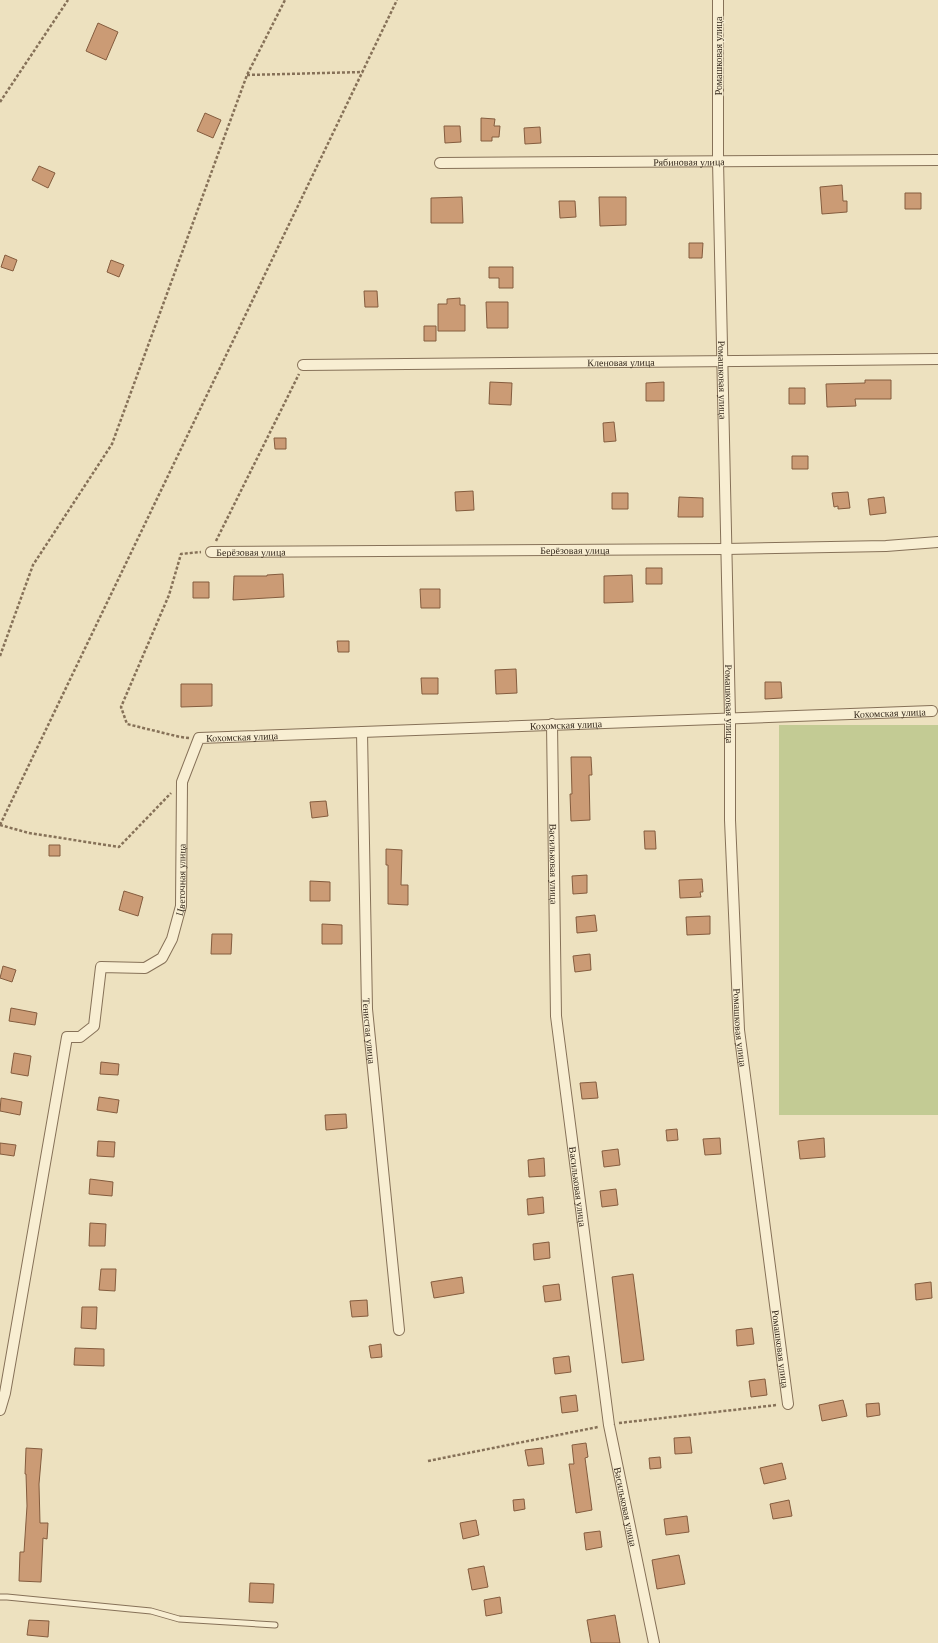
<svg xmlns="http://www.w3.org/2000/svg" width="938" height="1643" font-family="Georgia,serif">
  <style>
    .green { fill: #c3cb94 }
    .building { fill: #cb9b75; stroke: #845c3e }
    .lines { fill: none; stroke-linecap: round; stroke-linejoin: round }
    .service-casing { stroke: #867158; stroke-width: 7 }
    .minor-casing { stroke: #867158; stroke-width: 12 }
    .path { stroke: #867158; stroke-width: 2.5; stroke-dasharray: 3 2; stroke-linecap: butt }
    .service { stroke: #f8eed2; stroke-width: 5 }
    .minor { stroke: #f8eed2; stroke-width: 10 }
    .labels { text-anchor: middle; stroke-width: 3; stroke-linejoin: round; paint-order: stroke }
    .street-label { font-size: 10px; fill: #35291c; stroke: #f5ebcf }
  </style>
  <rect width="100%" height="100%" fill="#ede1bf"/>
  <path class="green" d="M779,725H938V1115H779Z"/>
  <path class="building" d="M98,23L118,32L106,60L86,51Z
    M205,113L221,120L213,138L197,131Z
    M481,118L495,119L494,126H500L499,137H492V141H481Z
    M444,126H460L461,142L445,143Z
    M540,127L541,143L525,144L524,128Z
    M39,166L55,173L48,188L32,180Z
    M842,185L843,201H847V212L822,214L820,187Z
    M905,193H921V209H905Z
    M462,197L463,223H431V198Z
    M599,197H626V225L600,226Z
    M559,201H575L576,217L560,218Z
    M689,243H703L702,258H689Z
    M5,255L17,260L13,271L1,267Z
    M111,260L124,265L119,277L107,272Z
    M489,267H513V288H499V278H489Z
    M364,291H377L378,307H365Z
    M460,298V305H465V331H438V304H447V299Z
    M486,302H508V328H487Z
    M424,326H436V341H424Z
    M865,380H891V399H855L856,406L827,407L826,384L865,383Z
    M490,382L512,383L511,405L489,404Z
    M664,382V401H646V383Z
    M789,388H805V404H789Z
    M614,422L616,441L604,442L603,423Z
    M274,438H286V449H275Z
    M792,456H808V469H792Z
    M473,491L474,510L456,511L455,492Z
    M848,492L850,508L838,509V506L834,507L832,493Z
    M612,493H628V509H612Z
    M679,497L703,498V517H678Z
    M884,497L886,513L870,515L868,499Z
    M646,568H662V584H646Z
    M283,574L284,597L233,600L234,576H267V575Z
    M632,575L633,602L604,603V576Z
    M193,582H209V598H193Z
    M420,589H440V608H421Z
    M337,641H349V652H338Z
    M516,669L517,693L496,694L495,670Z
    M421,678H438V694H422Z
    M765,682H781L782,698L765,699Z
    M181,684H212V706L181,707Z
    M571,757H591L592,775H589L590,820L571,821L570,794H572Z
    M326,801L328,816L312,818L310,802Z
    M644,831H655L656,849H645Z
    M49,845H60V856H49Z
    M386,849L402,850L401,885H408V905L388,904V865H386Z
    M587,875V893L573,894L572,876Z
    M702,879L703,892H700L701,897L680,898L679,880Z
    M310,881L330,882V901H310Z
    M124,891L143,897L138,916L119,910Z
    M595,915L597,931L577,933L576,917Z
    M710,916V934L687,935L686,917Z
    M322,924L342,925V944H322Z
    M212,934H232L231,954H211Z
    M590,954L591,970L575,972L573,956Z
    M3,966L16,970L12,982L0,978Z
    M11,1008L37,1013L35,1025L9,1021Z
    M14,1053L31,1056L28,1076L11,1073Z
    M101,1062L119,1064L118,1075L100,1074Z
    M596,1082L598,1098L582,1099L580,1083Z
    M99,1097L119,1100L117,1113L97,1110Z
    M1,1098L22,1102L20,1115L0,1111Z
    M346,1114L347,1128L326,1130L325,1115Z
    M677,1129L678,1140L667,1141L666,1130Z
    M720,1138L721,1154L705,1155L703,1139Z
    M824,1138L825,1157L800,1159L798,1141Z
    M98,1141L115,1142L114,1157L97,1156Z
    M0,1143L16,1145L14,1156L0,1154Z
    M618,1149L620,1165L604,1167L602,1151Z
    M544,1158L545,1176L529,1177L528,1160Z
    M90,1179L113,1182L112,1196L89,1194Z
    M616,1189L618,1205L602,1207L600,1191Z
    M543,1197L544,1213L528,1215L527,1199Z
    M90,1223L106,1224L105,1246H89Z
    M549,1242L550,1258L534,1260L533,1244Z
    M101,1269H116L115,1291L99,1290Z
    M633,1274L644,1360L622,1363L612,1277Z
    M462,1277L464,1293L434,1298L431,1282Z
    M931,1282L932,1298L916,1300L915,1284Z
    M559,1284L561,1300L545,1302L543,1286Z
    M367,1300L368,1316L352,1317L350,1301Z
    M82,1307H97L96,1329L81,1328Z
    M752,1328L754,1344L737,1346L736,1330Z
    M381,1344L382,1357L371,1358L369,1346Z
    M75,1348L104,1349V1366L74,1365Z
    M569,1356L571,1372L555,1374L553,1358Z
    M765,1379L767,1395L751,1397L749,1381Z
    M576,1395L578,1411L562,1413L560,1397Z
    M843,1400L847,1416L822,1421L819,1405Z
    M879,1403L880,1415L867,1417L866,1404Z
    M690,1437L692,1453L675,1454L674,1438Z
    M586,1443L588,1457L585,1458L592,1510L576,1513L569,1464H574L572,1445Z
    M26,1448L42,1449L39,1484L40,1523H48L47,1539L43,1538L41,1582L19,1581L20,1552H24L27,1506L26,1474H25Z
    M542,1448L544,1464L528,1466L525,1450Z
    M660,1457L661,1468L650,1469L649,1458Z
    M782,1463L786,1479L764,1484L760,1468Z
    M524,1499L525,1509L514,1511L513,1500Z
    M789,1500L792,1516L773,1519L770,1504Z
    M687,1516L689,1532L666,1535L664,1519Z
    M476,1520L479,1535L463,1539L460,1523Z
    M600,1531L602,1547L586,1550L584,1533Z
    M679,1555L685,1584L657,1589L652,1560Z
    M484,1566L488,1587L472,1590L468,1569Z
    M250,1583L274,1584L273,1603L249,1602Z
    M500,1597L502,1613L486,1616L484,1600Z
    M615,1615L620,1643H591L587,1620Z
    M29,1620L49,1621L48,1637L27,1635Z"/>
  <g class="lines">
    <g class="service-casing">
      <path id="service" d="M0,1597H7L151,1611L179,1619L275,1625"/>
    </g>
    <g class="minor-casing">
      <g id="minor">
        <path id="s1" d="M718,0V161L730,717V820L739,1030L788,1404"/>
        <path id="s2" d="M440,163L938,160"/>
        <path id="s3" d="M303,365L938,359"/>
        <path id="s4" d="M211,552L726,549L886,546L938,542"/>
        <path id="s5" d="M552,724L556,1016L609,1425L654,1643"/>
        <path id="s6" d="M362,732L367,1009L399,1330"/>
        <path id="s7" d="M0,1410L5,1393L67,1037H80L94,1026L101,967L145,968L162,958L172,939L181,906L182,782L199,738L932,711"/>
      </g>
    </g>
    <path class="path" d="M247,75L363,72
      M0,102L68,0
      M216,541L299,374
      M0,656L33,565L112,444L247,75L285,0
      M189,738L180,737L127,724L121,707L169,595L181,554L201,552
      M0,825L397,0
      M0,825L29,833L119,847L171,793
      M619,1423L777,1405
      M428,1461L598,1427"/>
    <use href="#service" class="service"/>
    <use href="#minor" class="minor"/>
  </g>
  <g class="labels">
    <g class="street-label">
      <text transform="translate(718 56) rotate(-90)" y="4">Ромашковая улица</text>
      <text dy="4" stroke="none"><textPath href="#s2" startOffset="249">Рябиновая улица</textPath></text>
      <text dy="4" stroke="none"><textPath href="#s3" startOffset="318">Кленовая улица</textPath></text>
      <text dy="4" stroke="none"><textPath href="#s1" startOffset="380">Ромашковая улица</textPath></text>
      <text dy="4" stroke="none"><textPath href="#s4" startOffset="364">Берёзовая улица</textPath></text>
      <text dy="4" stroke="none"><textPath href="#s4" startOffset="40">Берёзовая улица</textPath></text>
      <text dy="4" stroke="none"><textPath href="#s1" startOffset="704">Ромашковая улица</textPath></text>
      <text dy="4" stroke="none"><textPath href="#s7" startOffset="1451">Кохомская улица</textPath></text>
      <text dy="4" stroke="none"><textPath href="#s7" startOffset="1127">Кохомская улица</textPath></text>
      <text dy="4" stroke="none"><textPath href="#s7" startOffset="803">Кохомская улица</textPath></text>
      <text dy="4" stroke="none"><textPath href="#s5" startOffset="140">Васильковая улица</textPath></text>
      <text dy="4" stroke="none"><textPath href="#s7" startOffset="615">Цветочная улица</textPath></text>
      <text dy="4" stroke="none"><textPath href="#s1" startOffset="1028">Ромашковая улица</textPath></text>
      <text dy="4" stroke="none"><textPath href="#s6" startOffset="299">Тенистая улица</textPath></text>
      <text dy="4" stroke="none"><textPath href="#s5" startOffset="464">Васильковая улица</textPath></text>
      <text dy="4" stroke="none"><textPath href="#s1" startOffset="1352">Ромашковая улица</textPath></text>
      <text dy="4" stroke="none"><textPath href="#s5" startOffset="788">Васильковая улица</textPath></text>
    </g>
  </g>
</svg>
